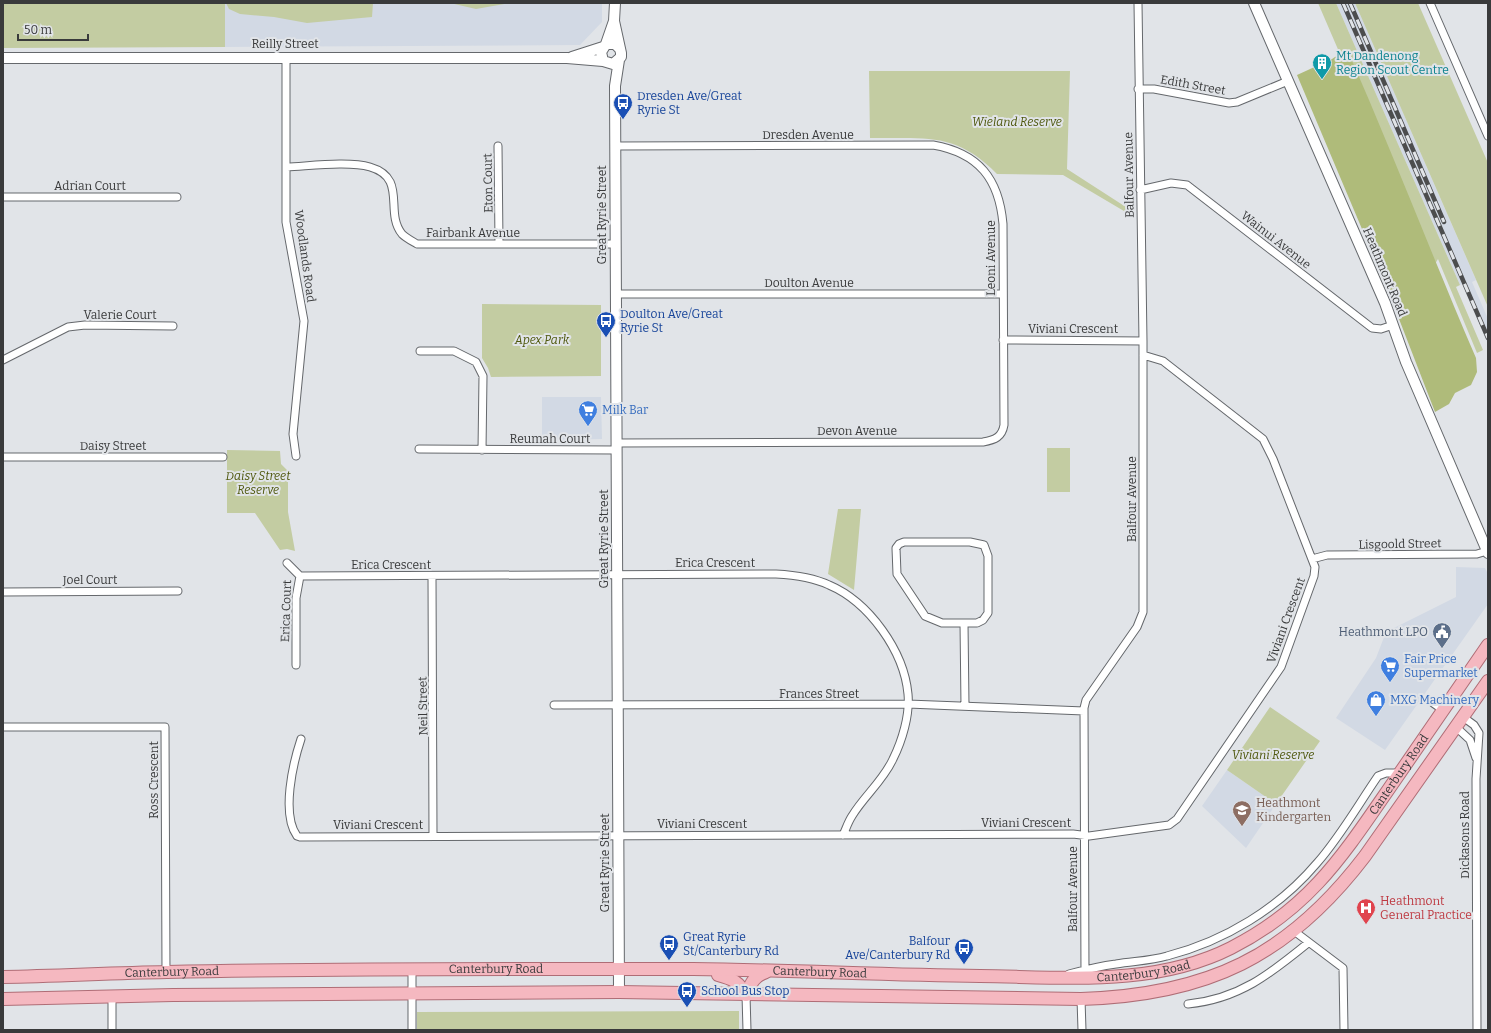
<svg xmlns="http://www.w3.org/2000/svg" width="1491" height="1033" font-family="Bitter,serif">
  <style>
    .built { fill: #d2d9e4 }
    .green { fill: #c3cca2 }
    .forest { fill: #afbb7a }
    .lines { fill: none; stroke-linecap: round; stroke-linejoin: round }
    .street-casing { stroke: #65686c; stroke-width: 9 }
    .secondary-casing { stroke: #65686c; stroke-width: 12 }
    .primary-casing { stroke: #af6d76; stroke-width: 14 }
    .street { stroke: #fff; stroke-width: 7 }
    .secondary { stroke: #fff; stroke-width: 10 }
    .primary { stroke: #f5b8c0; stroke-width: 12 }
    .rail-casing { stroke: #4c4d4e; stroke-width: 4.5 }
    .rail { stroke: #e1e4e8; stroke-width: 3; stroke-dasharray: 9; stroke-linecap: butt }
    .labels { text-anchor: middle; stroke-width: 4; stroke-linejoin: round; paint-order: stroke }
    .street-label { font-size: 12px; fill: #393a3b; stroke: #e1e4e8 }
    .culture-label { font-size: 12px; fill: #0d838f; stroke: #e1e4e8; text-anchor: start }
    .transit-label { font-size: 12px; fill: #164399; stroke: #e1e4e8; text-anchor: start }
    .park-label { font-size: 12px; font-style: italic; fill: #4e570c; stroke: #e1e4e8 }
    .shop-label { font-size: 12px; fill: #366cbe; stroke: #e1e4e8; text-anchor: start }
    .service-label { font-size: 12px; fill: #4e5e75; stroke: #e1e4e8; text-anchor: end }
    .education-label { font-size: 12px; fill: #785e54; stroke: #e1e4e8; text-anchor: start }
    .health-label { font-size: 12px; fill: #be3a42; stroke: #e1e4e8; text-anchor: start }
  </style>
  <rect width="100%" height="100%" fill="#e1e4e8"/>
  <path class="built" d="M225,3H602V22L580,45L225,47Z
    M1336,3H1355L1476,280L1472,282L1488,319V344L1462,284L1460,285Z
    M542,397H601L602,439L542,440Z
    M1456,567L1485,568L1488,574V604L1385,750L1336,718L1376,658L1386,632L1456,597Z
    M1227,770L1276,804L1246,848L1202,806Z"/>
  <path class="green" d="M3,3H225V47L3,48Z
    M226,3H373L372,17L307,23L274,17L240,14L229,9Z
    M450,3H510L476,9Z
    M1318,3H1336L1460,285L1456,287L1483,350L1477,353L1438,259L1435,264L1347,49L1340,54Z
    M1355,3H1418L1488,163V307Z
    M869,71H1070L1067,169L1129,209V214L1063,175L997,174C955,131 925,139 870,138Z
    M482,304L601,305V376L491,377L488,368L482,358Z
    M1047,448H1070V492H1047Z
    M227,450L280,451L281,464L288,471V512L295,551L287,549L280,550L255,513H227Z
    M838,509H861L854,590L828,574Z
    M1270,707L1320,741L1276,804L1227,770Z
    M739,1011V1030H417V1012Z"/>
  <path class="forest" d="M1347,49C1392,151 1432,256 1476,358L1477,372L1471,385L1455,393L1449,404L1435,412L1389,293L1297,75L1332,59Z"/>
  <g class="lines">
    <g class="street-casing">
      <path id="street" d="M1430,3L1488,136
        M286,57V222L304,321L293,434L296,456
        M1138,89H1154L1229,103L1237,102L1288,81
        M498,146L499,243
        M615,146L933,145C979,153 999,179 1003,224L1004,425C1002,437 995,440 983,442L617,443
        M287,167C310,166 349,161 370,167C408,178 384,212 402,234C406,238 412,241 417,244H615
        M1140,190L1171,183L1187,185L1372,328L1381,329L1393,325
        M3,197H177
        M615,294H1002
        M1003,340L1143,341
        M420,351H454L476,362L483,376L482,450
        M3,360L68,327L85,325L173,326
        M419,449L617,450
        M3,457H223
        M904,542H970L984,545L988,556V613L983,620L977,623H942L925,616L897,574L896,548L899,544Z
        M1312,559L1327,555L1477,554L1487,551
        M287,563L300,576L296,598V665
        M300,576L776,574C794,575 812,577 829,585C869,602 904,651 908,694C910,715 902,741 893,759C883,781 864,796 852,816C848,822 846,829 843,835
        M432,576L433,836
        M3,592L178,591
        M964,623L965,706
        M1433,703L1443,710
        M554,705L908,704L1084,711
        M1463,717L1474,725L1479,733L1476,779L1477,1030
        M3,727H165L166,972
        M1456,727L1470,740L1476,758
        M301,739C293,763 281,814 297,836L300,837L1073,834L1089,836L1169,825L1177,819L1281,667L1314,576L1315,567L1273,459L1263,439L1163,361L1143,355
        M1294,931L1343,968L1344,1030
        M1069,974C1084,970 1101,966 1116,964C1133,961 1150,961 1167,956C1225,941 1279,908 1317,863C1340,837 1358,805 1378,776L1386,773H1400
        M1085,977L1084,708L1086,700L1137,627L1143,612V341L1138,3
        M746,995L747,1030
        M1081,999L1082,1030
        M1188,1004C1239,999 1270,974 1308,943
        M112,1030V997
        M412,1030V970"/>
    </g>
    <g class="secondary-casing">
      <path id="secondary" d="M1254,3L1385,303L1406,362L1488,553
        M614,21L621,53V57L613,64L603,61L601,52L606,44H615L620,49
        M606,44L614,21L615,3
        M572,57L603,47
        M3,58H567L603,61
        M619,60L615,86L619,992"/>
    </g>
    <g class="primary-casing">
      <g id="primary">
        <path d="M718,975C733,979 739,982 746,995"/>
        <path id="s1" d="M3,977C58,976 112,973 167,972C342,968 518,969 693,969C789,970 885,975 980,976C1064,977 1154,987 1231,948C1312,907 1345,852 1395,780C1426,735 1457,690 1488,645"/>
        <path d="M746,995C751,983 754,976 766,972"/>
        <path d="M3,999L173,995L619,992L1081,999C1207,995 1288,957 1365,856L1488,681"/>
      </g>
    </g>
    <use href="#street" class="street"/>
    <use href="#secondary" class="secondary"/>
    <use href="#primary" class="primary"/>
    <g class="rail-casing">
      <path id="rail" d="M1343,3L1488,338
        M1350,3L1444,222"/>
    </g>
    <use href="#rail" class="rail"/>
  </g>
  <defs>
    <g id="building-pin" transform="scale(1)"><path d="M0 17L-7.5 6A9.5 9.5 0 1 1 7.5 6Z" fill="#0f9aa8" stroke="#e1e4e8"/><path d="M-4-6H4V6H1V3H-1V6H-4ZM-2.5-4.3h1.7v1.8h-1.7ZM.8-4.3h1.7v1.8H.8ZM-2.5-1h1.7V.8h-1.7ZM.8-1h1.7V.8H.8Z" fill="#fff"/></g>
    <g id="bus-pin" transform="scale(1)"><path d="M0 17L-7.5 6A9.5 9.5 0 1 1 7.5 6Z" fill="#1a4fb4" stroke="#e1e4e8"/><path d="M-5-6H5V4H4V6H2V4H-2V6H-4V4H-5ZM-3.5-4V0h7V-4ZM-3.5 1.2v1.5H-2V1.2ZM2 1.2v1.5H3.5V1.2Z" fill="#fff"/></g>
    <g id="supermarket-pin" transform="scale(1)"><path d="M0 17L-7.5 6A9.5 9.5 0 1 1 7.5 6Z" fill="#3f7fe0" stroke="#e1e4e8"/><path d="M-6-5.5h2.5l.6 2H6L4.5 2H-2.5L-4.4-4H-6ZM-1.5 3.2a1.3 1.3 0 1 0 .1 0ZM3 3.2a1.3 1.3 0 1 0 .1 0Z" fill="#fff"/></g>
    <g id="civic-pin" transform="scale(1)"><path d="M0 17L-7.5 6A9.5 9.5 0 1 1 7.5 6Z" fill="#5c6f8a" stroke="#e1e4e8"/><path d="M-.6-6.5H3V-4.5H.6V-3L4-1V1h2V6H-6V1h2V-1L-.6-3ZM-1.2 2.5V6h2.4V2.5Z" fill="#fff"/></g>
    <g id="shop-pin" transform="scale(1)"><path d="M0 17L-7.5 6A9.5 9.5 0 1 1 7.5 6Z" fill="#3f7fe0" stroke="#e1e4e8"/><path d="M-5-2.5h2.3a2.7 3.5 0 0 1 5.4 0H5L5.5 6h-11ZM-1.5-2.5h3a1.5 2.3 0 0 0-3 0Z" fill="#fff"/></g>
    <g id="school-pin" transform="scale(1)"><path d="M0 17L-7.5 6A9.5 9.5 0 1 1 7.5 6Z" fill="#8d6e63" stroke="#e1e4e8"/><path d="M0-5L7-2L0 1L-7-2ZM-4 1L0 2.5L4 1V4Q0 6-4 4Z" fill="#fff"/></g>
    <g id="hospital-pin" transform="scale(1)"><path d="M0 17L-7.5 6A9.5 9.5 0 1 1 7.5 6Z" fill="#e0444e" stroke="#e1e4e8"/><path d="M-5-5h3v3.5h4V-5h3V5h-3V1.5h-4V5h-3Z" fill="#fff"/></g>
  </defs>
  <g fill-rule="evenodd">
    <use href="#building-pin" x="1322" y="63"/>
    <use href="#bus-pin" x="623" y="103"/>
    <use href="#bus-pin" x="606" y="321"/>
    <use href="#supermarket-pin" x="588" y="410"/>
    <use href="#civic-pin" x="1442" y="632"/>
    <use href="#supermarket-pin" x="1390" y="666"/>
    <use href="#shop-pin" x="1376" y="700"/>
    <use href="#school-pin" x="1242" y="810"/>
    <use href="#hospital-pin" x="1366" y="908"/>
    <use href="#bus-pin" x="669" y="944"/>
    <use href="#bus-pin" x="964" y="948"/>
    <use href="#bus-pin" x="687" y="991"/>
  </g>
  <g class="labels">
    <g class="street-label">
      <text x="285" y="48">Reilly Street</text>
      <text transform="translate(1193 85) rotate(10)" y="4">Edith Street</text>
      <text x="808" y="139">Dresden Avenue</text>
      <text transform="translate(1129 175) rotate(-91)" y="4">Balfour Avenue</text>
      <text transform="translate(488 183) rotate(-91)" y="4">Eton Court</text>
      <text x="90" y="190">Adrian Court</text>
      <text transform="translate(602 215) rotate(-90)" y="4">Great Ryrie Street</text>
      <text x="473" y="237">Fairbank Avenue</text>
      <text transform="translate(1276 240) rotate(38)" y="4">Wainui Avenue</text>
      <text transform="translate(305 256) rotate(82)" y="4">Woodlands Road</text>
      <text transform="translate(991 258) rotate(-90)" y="4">Leoni Avenue</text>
      <text transform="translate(1385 272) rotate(67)" y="4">Heathmont Road</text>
      <text x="809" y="287">Doulton Avenue</text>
      <text x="120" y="319">Valerie Court</text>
      <text x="1073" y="333">Viviani Crescent</text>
      <text x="857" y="435">Devon Avenue</text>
      <text x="550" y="443">Reumah Court</text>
      <text x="113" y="450">Daisy Street</text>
      <text transform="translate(1132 499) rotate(-90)" y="4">Balfour Avenue</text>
      <text transform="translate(604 539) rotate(-90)" y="4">Great Ryrie Street</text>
      <text transform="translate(1400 544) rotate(-1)" y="4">Lisgoold Street</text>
      <text x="715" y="567">Erica Crescent</text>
      <text x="391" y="569">Erica Crescent</text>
      <text x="90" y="584">Joel Court</text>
      <text transform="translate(286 611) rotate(-88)" y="4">Erica Court</text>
      <text transform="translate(1286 620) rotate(-70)" y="4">Viviani Crescent</text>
      <text x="819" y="698">Frances Street</text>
      <text transform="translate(423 706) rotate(-91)" y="4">Neil Street</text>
      <text dy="4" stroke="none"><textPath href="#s1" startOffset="1477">Canterbury Road</textPath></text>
      <text transform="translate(154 780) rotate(-90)" y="4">Ross Crescent</text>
      <text x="1026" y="827">Viviani Crescent</text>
      <text x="702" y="828">Viviani Crescent</text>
      <text x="378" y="829">Viviani Crescent</text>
      <text transform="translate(1465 835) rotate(-90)" y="4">Dickasons Road</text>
      <text transform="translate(605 863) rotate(-90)" y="4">Great Ryrie Street</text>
      <text transform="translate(1073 889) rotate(-90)" y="4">Balfour Avenue</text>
      <text dy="4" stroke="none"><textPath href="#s1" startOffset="493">Canterbury Road</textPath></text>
      <text dy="4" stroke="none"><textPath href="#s1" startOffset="1141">Canterbury Road</textPath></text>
      <text dy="4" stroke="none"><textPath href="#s1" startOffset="169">Canterbury Road</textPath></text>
      <text dy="4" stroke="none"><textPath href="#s1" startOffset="817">Canterbury Road</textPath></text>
    </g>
    <g class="culture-label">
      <text x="1336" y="60">Mt Dandenong<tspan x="1336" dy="14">Region Scout Centre</tspan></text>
    </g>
    <g class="transit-label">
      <text x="637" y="100">Dresden Ave/Great<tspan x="637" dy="14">Ryrie St</tspan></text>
      <text x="620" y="318">Doulton Ave/Great<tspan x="620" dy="14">Ryrie St</tspan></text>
      <text x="683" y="941">Great Ryrie<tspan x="683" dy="14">St/Canterbury Rd</tspan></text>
      <text x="950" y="945" text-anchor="end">Balfour<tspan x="950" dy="14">Ave/Canterbury Rd</tspan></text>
      <text x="701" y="995">School Bus Stop</text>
    </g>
    <g class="park-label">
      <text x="1017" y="126">Wieland Reserve</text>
      <text x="542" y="344">Apex Park</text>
      <text x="258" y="480">Daisy Street<tspan x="258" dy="14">Reserve</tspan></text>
      <text x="1273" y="759">Viviani Reserve</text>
    </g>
    <g class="shop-label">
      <text x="602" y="414">Milk Bar</text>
      <text x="1404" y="663">Fair Price<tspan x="1404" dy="14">Supermarket</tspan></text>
      <text x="1390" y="704">MXG Machinery</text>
    </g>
    <g class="service-label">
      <text x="1428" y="636">Heathmont LPO</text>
    </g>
    <g class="education-label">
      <text x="1256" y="807">Heathmont<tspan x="1256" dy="14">Kindergarten</tspan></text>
    </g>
    <g class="health-label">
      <text x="1380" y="905">Heathmont<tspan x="1380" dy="14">General Practice</tspan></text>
    </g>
  </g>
  <rect width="1491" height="1033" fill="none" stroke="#393a3b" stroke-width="8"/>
  <path d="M18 34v6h70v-6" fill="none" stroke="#393a3b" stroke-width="2"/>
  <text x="24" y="34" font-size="12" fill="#393a3b" stroke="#e1e4e8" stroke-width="3" paint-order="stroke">50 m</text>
</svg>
